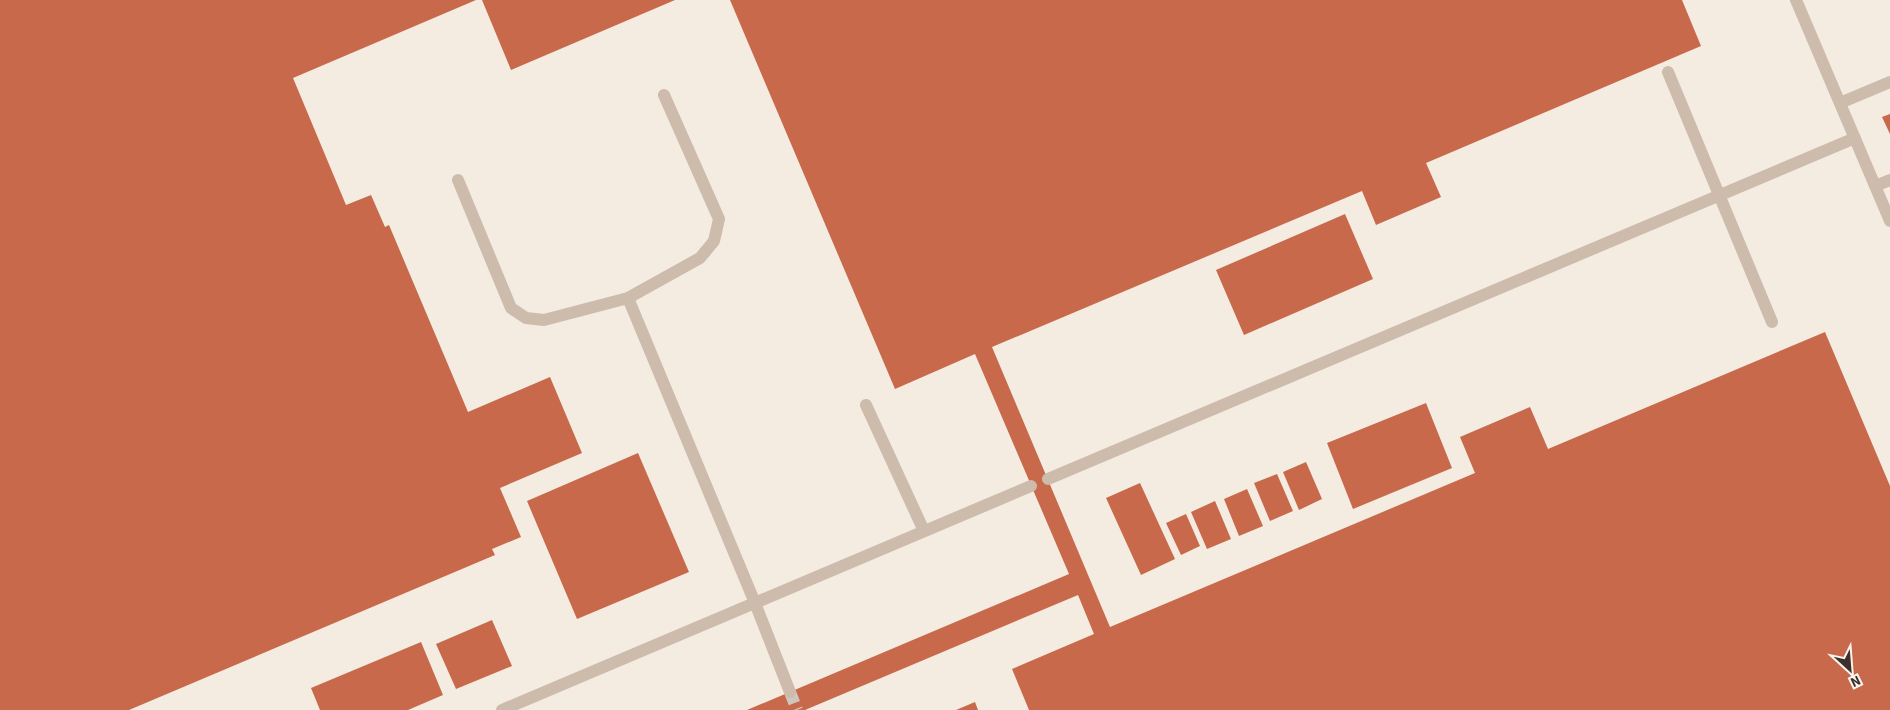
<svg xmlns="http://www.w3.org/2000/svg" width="1890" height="710" font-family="'Source Sans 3',sans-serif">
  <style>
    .building { fill: #c8694b }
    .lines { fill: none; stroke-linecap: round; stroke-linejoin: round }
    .minor-tunnel { stroke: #cfc6bd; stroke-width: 12; stroke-dasharray: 12 6; stroke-linecap: butt }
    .minor { stroke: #cdbbac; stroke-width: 12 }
  </style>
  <rect width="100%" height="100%" fill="#f4ebe1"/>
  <path class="building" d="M0,0H476L293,78L346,205L371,195L385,227L389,225L468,412L550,377L582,453L500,488L521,537L492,549L495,555L129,710H0Z
    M482,0H675L511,70Z
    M730,0H1682L1701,46L1426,163L1441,197L1376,225L1362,191L992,347L1110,627L1475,473L1460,437L1530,407L1548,449L1825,332L1890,486V710H1029L1012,669L1094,634L1078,595L805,710H747L1069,574L975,354L895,389Z
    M1890,114V134L1882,117Z
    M1345,214L1373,279L1244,335L1216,270Z
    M1426,403L1452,468L1353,509L1327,443Z
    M638,453L689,572L577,619L527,501Z
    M1306,462L1322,499L1299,510L1283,472Z
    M1277,474L1293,511L1270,521L1254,483Z
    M1140,483L1175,559L1141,575L1106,498Z
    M1247,489L1263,526L1239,536L1224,499Z
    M1215,501L1231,539L1207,549L1191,512Z
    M1186,514L1200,546L1181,555L1166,523Z
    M492,620L512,666L456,689L436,644Z
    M421,642L443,695L408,710H320L311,688Z
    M975,702L978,710H956Z"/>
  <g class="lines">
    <path class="minor-tunnel" d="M790,692L797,710"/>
    <path class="minor" d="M1796,0L1890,221
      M1668,72L1772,322
      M1840,103L1890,82
      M458,180L511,308L526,318L544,320L628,298L700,258L714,241L719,219L664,95
      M1875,186L1890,180
      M628,298L755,603L790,692
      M866,405L924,531
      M1048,479L1855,138
      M502,710L1031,486"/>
  </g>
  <g transform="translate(1850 670) rotate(154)" stroke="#fbf5ee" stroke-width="4" paint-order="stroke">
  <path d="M0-4L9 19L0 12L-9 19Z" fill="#3b302b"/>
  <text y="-8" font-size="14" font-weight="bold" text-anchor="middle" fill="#3b302b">N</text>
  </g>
</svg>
